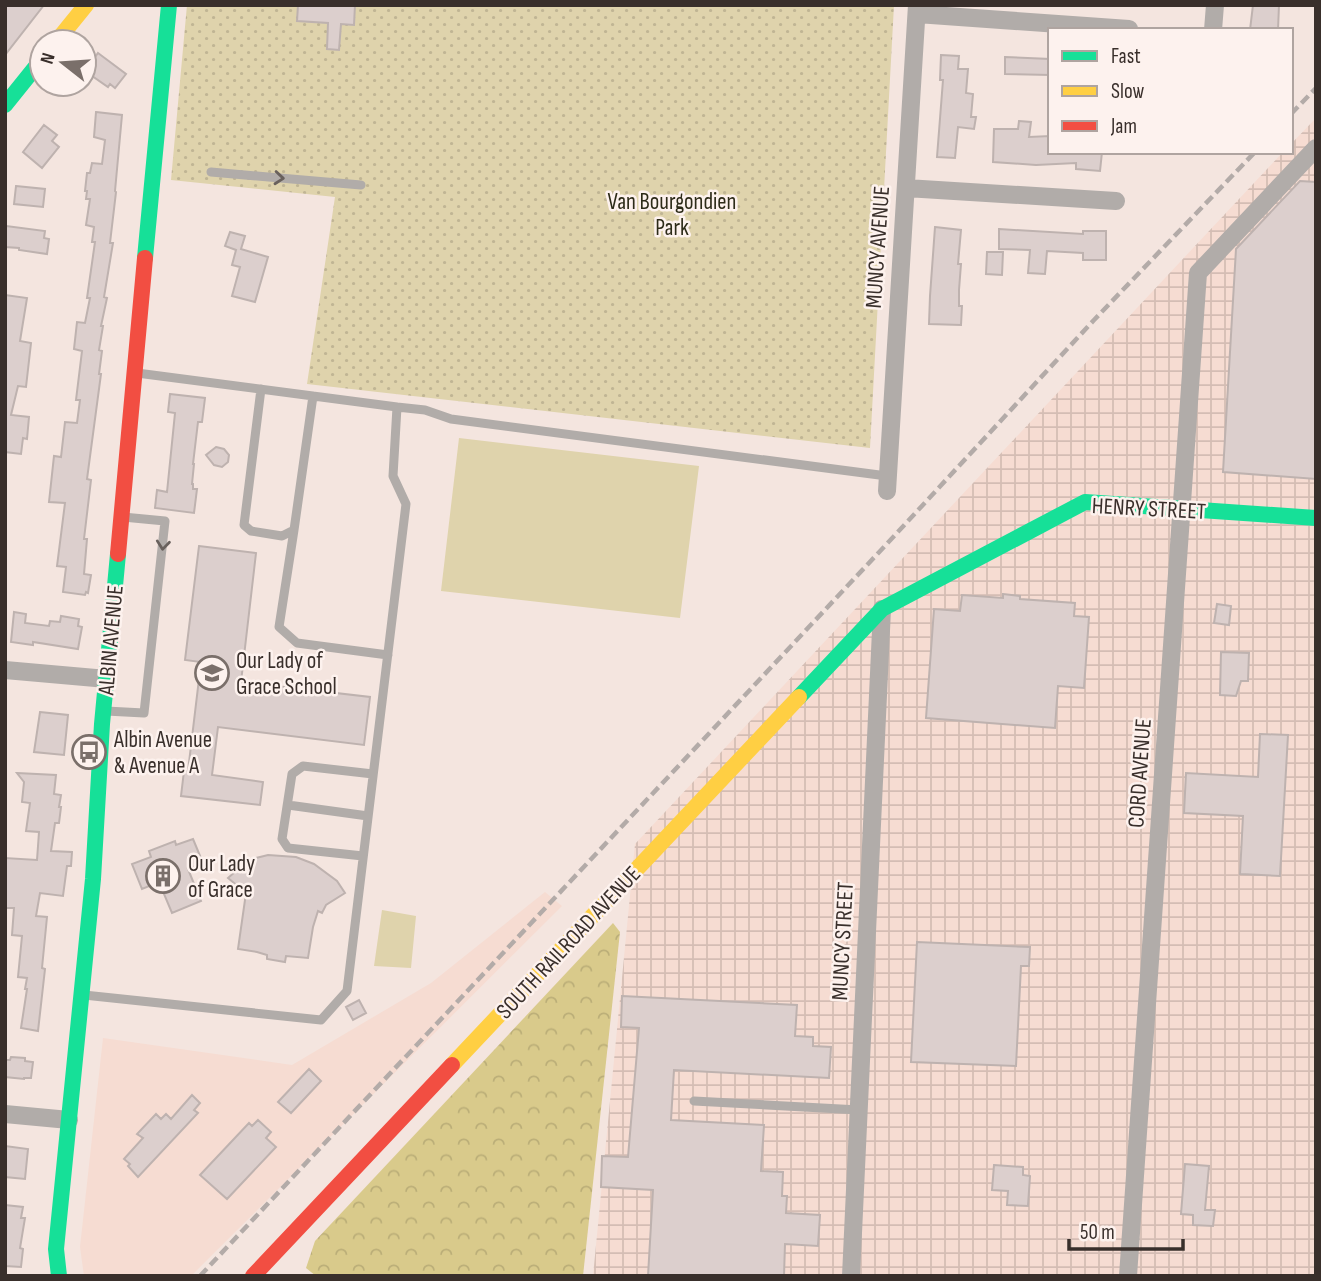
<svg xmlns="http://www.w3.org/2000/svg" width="1321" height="1281" font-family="'Sofia Sans Condensed',sans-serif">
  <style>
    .built { fill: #f6dcd2 }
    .industrial { fill: url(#industrial-grid) }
    .green { fill: #dfd3ac }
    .forest { fill: url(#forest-crowns) }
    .park { fill: url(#park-dots) }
    .building { fill: #dccfcd; stroke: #beb2af; stroke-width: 2 }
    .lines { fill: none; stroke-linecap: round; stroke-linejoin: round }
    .lane { stroke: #b1aca9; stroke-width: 9 }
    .street { stroke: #b1aca9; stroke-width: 18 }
    .fast { stroke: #16e098; stroke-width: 16 }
    .slow { stroke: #ffcf43; stroke-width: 16 }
    .jam { stroke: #f24e42; stroke-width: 16 }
    .rail { stroke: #b3aba8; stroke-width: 4.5; stroke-dasharray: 10 5; stroke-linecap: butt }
    .oneway { stroke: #69615d }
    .labels { text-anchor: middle; stroke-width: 5; stroke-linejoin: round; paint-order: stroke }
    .park-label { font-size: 23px; fill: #2d2b18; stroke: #fdf2ee }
    .street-label { font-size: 23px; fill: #392f2b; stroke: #fdf2ee }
    .poi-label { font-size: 23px; fill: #392f2b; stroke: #fdf2ee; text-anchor: start }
  </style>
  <defs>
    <pattern id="industrial-grid" width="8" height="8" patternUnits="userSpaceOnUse" patternTransform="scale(1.75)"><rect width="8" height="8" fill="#f6dcd2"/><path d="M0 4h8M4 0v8" fill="none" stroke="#d4bdb4"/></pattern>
    <pattern id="forest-crowns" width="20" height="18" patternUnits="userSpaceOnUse" patternTransform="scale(1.75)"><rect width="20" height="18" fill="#d9ca8b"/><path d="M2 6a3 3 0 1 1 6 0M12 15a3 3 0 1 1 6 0" fill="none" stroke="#bbae78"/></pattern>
    <pattern id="park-dots" width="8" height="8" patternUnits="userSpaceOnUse" patternTransform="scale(1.75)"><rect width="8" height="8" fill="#dfd3ac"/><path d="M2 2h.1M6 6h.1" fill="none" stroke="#c0b594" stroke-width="1.8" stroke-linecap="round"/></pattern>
  </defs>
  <rect width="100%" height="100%" fill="#f4e5df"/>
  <path class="built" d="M545,892L562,906L191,1276H84L80,1247L103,1038L292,1065L431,983Z"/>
  <path class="industrial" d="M1316,118V1276H593L635,844L1283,152H1291V144Z"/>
  <path class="green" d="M459,438L699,466L680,618L441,591Z
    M382,910L416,916L411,968L374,966Z"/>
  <path class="forest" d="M613,923L620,932L583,1276H316L306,1268L315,1241Z"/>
  <path class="park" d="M187,5H894L870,448L307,384L335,197L171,180Z"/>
  <path class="building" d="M5,5H44L5,55Z
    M298,5H355L354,25L341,24L339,50L327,49L328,23L297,21Z
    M1253,5H1279L1278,30H1250Z
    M98,53L126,74L115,88L110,84L108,87L85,71Z
    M941,55L959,56L958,69H968L966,93L973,94L971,117H976L974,129L958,127L955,158L937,157L943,80H940Z
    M1005,57L1050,59V75L1005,74Z
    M96,112L122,115L115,191L116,192L110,243H113L104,297L107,298L101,326H103L99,350L102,351L99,374H101L87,479L91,480L84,539H87L84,574L91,575L88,593L86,592L85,595L63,592L66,567L57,566L65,503L49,502L54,456L61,457L65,422L77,423L80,400H76L82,351L74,349L77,322L85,323L90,298H87L95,242H92L94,227L86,225L90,199H86L87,191H85L87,173H90L92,163L102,164L105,140L94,137Z
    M1019,121L1031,122L1029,137L1050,136V152H1102L1100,171L1076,169V163L1036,165L993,162L994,129H1018Z
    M44,125L57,135L52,141L59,147L42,168L23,152Z
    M1300,181L1316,182V479L1223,472L1236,249Z
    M16,186L45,189L43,207L14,204Z
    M6,226L45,231L44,238L49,239L47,254L19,250V248L5,247Z
    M935,227L961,230L958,264H961L959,290V306H962L961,325L929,324L930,296Z
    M999,229L1083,234V231H1106V260H1083V253L1047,251L1045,274L1028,273L1030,250L999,249Z
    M230,232L245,236L241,249L268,257L255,302L232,296L240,267L232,265L236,250L225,246Z
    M987,252H1003L1002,275L986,274Z
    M5,295L27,298L20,341L31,343L26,387L18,386L11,415L29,417L27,439L23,438L21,454L5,452Z
    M170,394L205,398L202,422H198L193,464H194L192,484H193V489H197L194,513L155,508L157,490L167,492L175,413L168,412Z
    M216,447L224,449L229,455L228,462L222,467L214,465L206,455Z
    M199,546L256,553L241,682L370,697L364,745L218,727L212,775L263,782L260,805L181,796L184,771H188L201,662L185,660Z
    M1003,594L1020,596V599L1075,603L1074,616L1089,617L1084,688L1058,686L1055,728L926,718L934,609L960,611L962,595L1003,598Z
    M1217,604L1231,606L1229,625L1214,623Z
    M14,612L26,614L25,623L49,626L50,621L60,622L61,616L79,619L78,626L82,627L78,649L33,642V645L11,642Z
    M1221,652L1249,653L1248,681H1241L1236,696L1220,695Z
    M40,712L68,715L64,755L34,752Z
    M1260,734L1288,735L1280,876L1240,874L1243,816L1184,813L1186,773L1258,777Z
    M17,773L56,775L54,794L61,795L59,807H61L59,823H55L51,851L72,852L71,866H67L63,896L40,893L36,916L47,917L42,968L45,969L38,1031L21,1028L27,989H25L27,978L18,977L22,936L12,935L14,908H5V858L37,860L39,832L26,831L30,803L22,802L24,782Z
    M193,839L203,863L188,869L201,901L172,913L159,882L142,889L132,864L151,857L149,851L175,841L176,845Z
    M268,855L296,857L314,864L337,881L345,893L326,905L322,913L318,911L313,927L308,958L286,956L285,962L267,959V955L257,952L238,949L246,893L228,878L243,865L256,858Z
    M917,942L1030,947L1029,966H1021L1016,1066L911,1062Z
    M622,996L797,1005L795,1036L813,1037V1046L831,1047L829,1078L674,1070L671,1120L764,1125L761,1171L783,1172L782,1196H787L786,1213L820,1215L818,1246L785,1244L784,1276H648L653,1190L601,1187L602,1156L628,1157L639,1028L621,1027Z
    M359,1000L366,1013L353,1020L346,1007Z
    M11,1057L25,1058V1061L33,1062L31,1078H24V1079L5,1077V1060H10Z
    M309,1069L321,1081L291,1113L278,1102Z
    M192,1095L200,1103L194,1110L198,1113L138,1177L128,1166L130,1164L124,1159L143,1138L137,1134L156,1114L161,1119L166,1114L171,1119Z
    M258,1120L271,1132L266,1138L276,1147L227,1199L200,1175L249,1123L252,1126Z
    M5,1146L28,1149L25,1179L5,1177Z
    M1185,1164L1209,1166L1205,1210H1215L1213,1226L1193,1225V1215L1181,1214Z
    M994,1165L1023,1167V1175L1030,1176L1028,1206L1007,1205L1008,1191L992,1190Z
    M5,1205L23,1207L21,1218H25L20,1248L23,1249L21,1267L5,1266Z"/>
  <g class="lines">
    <path class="lane" d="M211,172L361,185
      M261,389L244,525L251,531L282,536L294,530L313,396
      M397,407L425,410L451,419L887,476
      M294,530L279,627L297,643L388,655
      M106,711L144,713L165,521L123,517
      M288,805L368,816
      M363,856L288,848L282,839L292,774L303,766L373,774
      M84,995L321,1020L347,991L406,504L393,476L397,407L137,373
      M694,1101L859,1110"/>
    <path class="street" d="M917,14L1129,29
      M1213,30L1215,5
      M906,188L1116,201
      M887,491L917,5
      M5,670L107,679
      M5,1114L69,1120
      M851,1276L882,609
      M1128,1276L1198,273L1316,148"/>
    <path class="fast" d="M5,105L42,59
      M145,258L169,5
      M799,697L882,609L1085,502L1316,518
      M59,1276L56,1249L93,879L102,724L118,554"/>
    <path class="slow" d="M56,42L86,5
      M452,1065L799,697"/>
    <path class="jam" d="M118,554L145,258
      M253,1276L452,1065"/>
    <path class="rail" d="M1291,114L1316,88
      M200,1276L883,548L1094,320L1255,152"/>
  </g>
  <defs><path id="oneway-chevron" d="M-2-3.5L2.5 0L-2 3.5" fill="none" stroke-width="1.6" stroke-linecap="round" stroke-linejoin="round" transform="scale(1.75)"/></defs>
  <g class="oneway">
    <use href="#oneway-chevron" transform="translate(279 178) rotate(5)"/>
    <use href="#oneway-chevron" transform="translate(163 545) rotate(96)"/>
  </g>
  <defs>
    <g id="school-ring" transform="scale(1.75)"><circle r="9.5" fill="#fdf2ee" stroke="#7a6f6a" stroke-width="1.5"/><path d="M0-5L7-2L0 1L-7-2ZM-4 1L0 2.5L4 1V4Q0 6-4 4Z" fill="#7a6f6a"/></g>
    <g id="bus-ring" transform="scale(1.75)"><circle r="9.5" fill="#fdf2ee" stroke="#7a6f6a" stroke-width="1.5"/><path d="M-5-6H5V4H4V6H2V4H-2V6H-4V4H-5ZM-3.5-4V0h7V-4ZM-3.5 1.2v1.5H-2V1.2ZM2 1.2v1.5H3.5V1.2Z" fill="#7a6f6a"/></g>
    <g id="building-ring" transform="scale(1.75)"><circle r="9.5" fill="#fdf2ee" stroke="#7a6f6a" stroke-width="1.5"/><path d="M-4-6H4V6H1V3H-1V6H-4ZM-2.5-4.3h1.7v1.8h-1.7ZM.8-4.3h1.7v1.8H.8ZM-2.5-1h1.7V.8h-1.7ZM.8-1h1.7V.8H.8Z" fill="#7a6f6a"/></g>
  </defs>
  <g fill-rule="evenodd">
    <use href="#school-ring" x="212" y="673"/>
    <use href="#bus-ring" x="89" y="752"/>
    <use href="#building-ring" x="163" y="876"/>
  </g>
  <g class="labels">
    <g class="park-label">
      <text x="672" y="209">Van Bourgondien<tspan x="672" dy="26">Park</tspan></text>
    </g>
    <g class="street-label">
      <text transform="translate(877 247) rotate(-86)" y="8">MUNCY AVENUE</text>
      <text transform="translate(1149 508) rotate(3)" y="8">HENRY STREET</text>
      <text transform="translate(110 640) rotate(-85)" y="8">ALBIN AVENUE</text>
      <text transform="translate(1139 773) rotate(-86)" y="8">CORD AVENUE</text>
      <text transform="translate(842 941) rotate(-87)" y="8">MUNCY STREET</text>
      <text transform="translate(568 942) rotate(-47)" y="8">SOUTH RAILROAD AVENUE</text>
    </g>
    <g class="poi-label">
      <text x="236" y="668">Our Lady of<tspan x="236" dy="26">Grace School</tspan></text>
      <text x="114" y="747">Albin Avenue<tspan x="114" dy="26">&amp; Avenue A</tspan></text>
      <text x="188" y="871">Our Lady<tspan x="188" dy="26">of Grace</tspan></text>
    </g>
  </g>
  <rect width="1321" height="1281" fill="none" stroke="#392f2b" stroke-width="14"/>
  <rect x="1048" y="28" width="245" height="126" fill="#fdf2ee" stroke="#afa4a0" stroke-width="2"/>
  <rect x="1062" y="51" width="35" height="10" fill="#16e098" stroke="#afa4a0" stroke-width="2"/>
  <text x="1111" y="63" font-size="21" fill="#392f2b">Fast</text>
  <rect x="1062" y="86" width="35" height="10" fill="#ffcf43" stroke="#afa4a0" stroke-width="2"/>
  <text x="1111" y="98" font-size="21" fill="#392f2b">Slow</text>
  <rect x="1062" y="121" width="35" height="10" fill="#f24e42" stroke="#afa4a0" stroke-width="2"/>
  <text x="1111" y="133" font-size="21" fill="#392f2b">Jam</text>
  <g transform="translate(63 63) rotate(287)"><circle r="33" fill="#fdf2ee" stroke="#afa4a0" stroke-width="2"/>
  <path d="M0-5L12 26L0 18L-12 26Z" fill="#7a6f6a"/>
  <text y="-10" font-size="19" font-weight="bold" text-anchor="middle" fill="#392f2b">N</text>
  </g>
  <path d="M1069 1239v10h114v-10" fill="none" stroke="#392f2b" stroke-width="3.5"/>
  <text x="1080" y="1239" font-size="21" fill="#392f2b" stroke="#fdf2ee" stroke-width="5" paint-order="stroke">50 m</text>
</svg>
